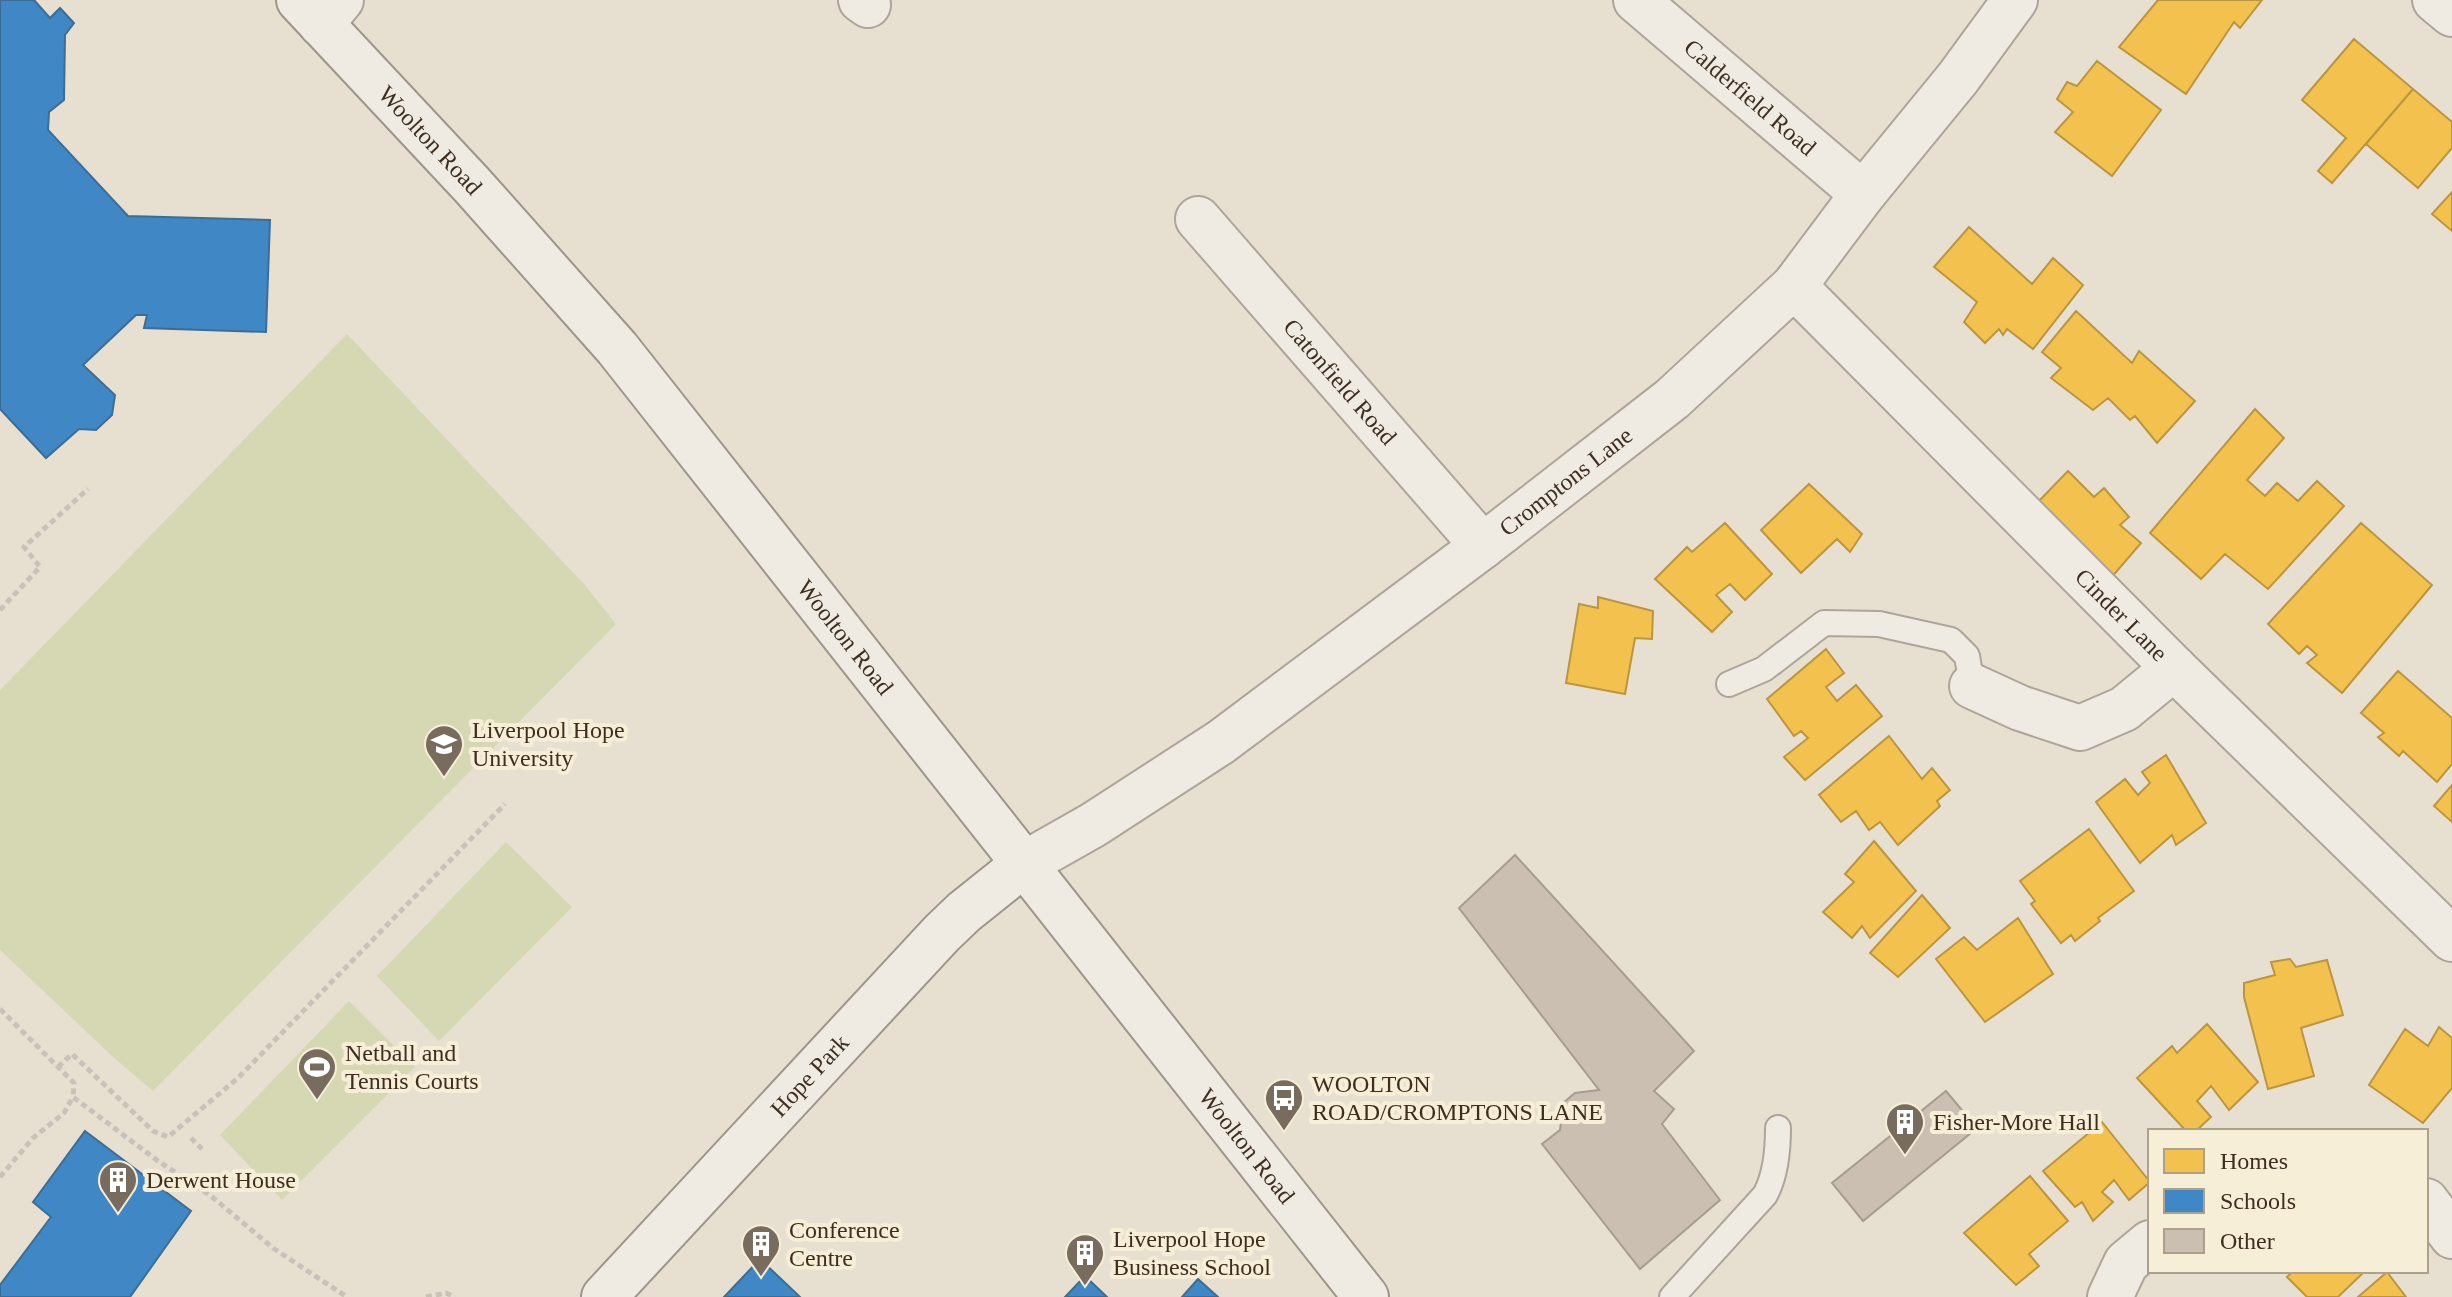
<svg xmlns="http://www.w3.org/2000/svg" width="2452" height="1297" font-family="Georgia,serif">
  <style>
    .green { fill: #d6d7b3 }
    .homes { fill: #f2c14e; stroke: #bc9540; stroke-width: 2 }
    .schools { fill: #3f88c5; stroke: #3e6d94; stroke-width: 2 }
    .building { fill: #cbbfb2; stroke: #a89c90; stroke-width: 2 }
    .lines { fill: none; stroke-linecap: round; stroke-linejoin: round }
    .lane-casing { stroke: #ada599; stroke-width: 28 }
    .street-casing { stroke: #ada599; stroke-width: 48 }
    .secondary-casing { stroke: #9c958a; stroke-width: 48 }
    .path { stroke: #c8c2b9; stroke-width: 5; stroke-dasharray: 6 4; stroke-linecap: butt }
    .lane { stroke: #efebe3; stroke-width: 24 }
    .street { stroke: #efebe3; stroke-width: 44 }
    .secondary { stroke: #efebe3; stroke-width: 44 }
    .labels { text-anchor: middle; stroke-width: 8; stroke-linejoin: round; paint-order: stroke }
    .street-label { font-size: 24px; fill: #3d2e20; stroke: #f7eed8 }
    .poi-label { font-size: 24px; fill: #3d2e20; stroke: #f7eed8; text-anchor: start }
  </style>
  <rect width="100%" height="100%" fill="#e7e0d1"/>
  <path class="green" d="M347,334L584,584L616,624L153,1091L112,1056L0,950V690Z
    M506,842L572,907L439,1041L377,976Z
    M349,1001L415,1067L282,1200L220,1135Z"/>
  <path class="homes" d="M2158,0H2262L2240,28L2234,22L2186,94L2119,47Z
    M2354,39L2413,89L2332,183L2318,171L2346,138L2302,100Z
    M2097,61L2161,110L2112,176L2055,132L2073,112L2057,99L2067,82L2077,86Z
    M2413,89L2452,122V148L2418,188L2366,144Z
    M2452,192V231L2432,214Z
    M1969,227L2032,284L2053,258L2083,285L2033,349L2007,329L2003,335L1999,329L1985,343L1964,322L1977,302L1934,267Z
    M2076,311L2132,363L2139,351L2195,401L2157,443L2135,416L2130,420L2108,398L2093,410L2051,378L2061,368L2042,352Z
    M2255,409L2284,438L2247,480L2265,496L2277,483L2298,501L2317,481L2344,506L2268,589L2225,554L2201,579L2150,533Z
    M2068,471L2094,497L2104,488L2129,517L2120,525L2141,543L2111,578L2037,503Z
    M1809,484L1862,534L1850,552L1837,539L1801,573L1761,530Z
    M1725,523L1772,574L1745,600L1730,584L1716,595L1732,612L1712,632L1655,579L1687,547L1692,552Z
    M2361,523L2432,585L2342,693L2307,663L2317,655L2307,646L2299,654L2268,624Z
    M1598,597L1653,611L1652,639L1635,638L1625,694L1566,683L1579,604L1598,608Z
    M1826,649L1844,673L1826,687L1837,701L1856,685L1882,716L1805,780L1784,757L1808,738L1801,731L1794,736L1767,699Z
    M2398,671L2452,718V764L2437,782L2403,751L2399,756L2378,737L2384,733L2361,713Z
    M1889,736L1922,779L1932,768L1950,790L1937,801L1940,806L1898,845L1880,822L1869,830L1856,811L1841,822L1819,795Z
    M2166,755L2206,823L2176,845L2172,835L2140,863L2096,802L2125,779L2138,795L2150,783L2142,772Z
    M2452,785V822L2434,806Z
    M2089,829L2134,891L2098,918L2100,921L2075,941L2071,935L2061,943L2031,904L2035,901L2020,881Z
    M1874,841L1916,891L1870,938L1862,926L1852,938L1823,912L1854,882L1845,874Z
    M1922,895L1950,928L1898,977L1870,953Z
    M2018,918L2053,974L1985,1022L1936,959L1964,937L1977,950Z
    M2290,959L2296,967L2327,960L2343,1015L2301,1028L2314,1076L2268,1089L2244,997V983L2275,975L2271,962Z
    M2207,1024L2258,1082L2229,1110L2211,1086L2197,1101L2211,1117L2196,1131H2186L2137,1078L2172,1046L2177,1053Z
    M2439,1027L2452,1038V1088L2423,1123L2369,1085L2405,1029L2428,1046Z
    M2102,1122L2150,1182L2129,1200L2114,1180L2102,1192L2113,1202L2093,1221L2082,1202L2075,1207L2043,1171Z
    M2030,1176L2068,1221L2029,1254L2039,1266L2016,1285L1964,1233Z
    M2293,1271H2365L2338,1297H2307L2287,1277Z
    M2387,1272L2406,1297H2358Z"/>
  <path class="schools" d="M0,0H34L50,18L60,8L74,23L65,35L64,100L49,112L48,130L128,216L270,220L266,332L144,328L147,315H136L83,365L115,395L112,415L96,430L79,429L46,458L0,409Z
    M85,1131L191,1211L130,1297H0V1285L51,1217L33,1202Z
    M760,1259L800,1297H724Z
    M1085,1276L1107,1297H1065Z
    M1198,1279L1218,1297H1182Z"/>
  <path class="building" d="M1515,855L1694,1051L1654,1091L1674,1109L1662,1124L1720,1200L1640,1269L1542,1144L1560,1130L1563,1103L1575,1093L1599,1090L1459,908Z
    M1946,1091L1977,1128L1863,1221L1832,1183Z"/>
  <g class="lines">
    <g class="lane-casing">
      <path id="lane" d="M1729,684L1764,669L1824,623L1879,624L1951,640L1967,656L1972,686
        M1672,1297L1765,1195C1776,1175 1778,1150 1778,1128"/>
    </g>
    <g class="street-casing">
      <g id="street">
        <path d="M861,0L868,5"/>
        <path id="s1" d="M1636,0L1863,194"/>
        <path d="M2435,0L2452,14"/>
        <path d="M321,24L341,0"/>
        <path id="s2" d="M1198,219L1483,546"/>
        <path id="s3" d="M1794,286L2174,668L2452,939"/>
        <path d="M1972,686L2020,708L2080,728L2124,709L2174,668"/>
        <path id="s4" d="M1024,864L1093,825L1221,742L1483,546L1672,399L1794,286L1863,194L1958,78L2015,0"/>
        <path d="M2426,1201L2452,1236"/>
        <path d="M2110,1297L2126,1263L2150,1243"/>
      </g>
    </g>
    <g class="secondary-casing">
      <g id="secondary">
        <path id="s5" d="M299,0L472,185L617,348L1366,1297"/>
        <path id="s6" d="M604,1297L942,933L964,912L1024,864"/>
      </g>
    </g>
    <path class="path" d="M0,610L40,567L24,547L88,489
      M0,1009L74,1083L73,1097
      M58,1067L72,1054L153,1131L168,1137L238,1078L505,804
      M191,1138L202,1149
      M0,1177L33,1138L64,1113L73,1097L158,1161L211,1196L273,1248L347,1297
      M426,1297L446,1293L455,1297"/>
    <use href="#lane" class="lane"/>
    <use href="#street" class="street"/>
    <use href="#secondary" class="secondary"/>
  </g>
  <defs>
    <g id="university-pin" transform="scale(2)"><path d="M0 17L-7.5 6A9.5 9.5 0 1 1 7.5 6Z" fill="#786c5e" stroke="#f7eed8"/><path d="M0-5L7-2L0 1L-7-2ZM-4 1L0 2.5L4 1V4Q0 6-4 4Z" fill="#fff"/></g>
    <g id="stadium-pin" transform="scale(2)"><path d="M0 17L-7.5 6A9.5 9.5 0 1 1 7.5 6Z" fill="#786c5e" stroke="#f7eed8"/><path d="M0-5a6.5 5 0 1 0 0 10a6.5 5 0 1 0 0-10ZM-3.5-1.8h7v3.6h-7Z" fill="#fff"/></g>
    <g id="bus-pin" transform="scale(2)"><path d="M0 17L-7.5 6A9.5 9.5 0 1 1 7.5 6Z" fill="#786c5e" stroke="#f7eed8"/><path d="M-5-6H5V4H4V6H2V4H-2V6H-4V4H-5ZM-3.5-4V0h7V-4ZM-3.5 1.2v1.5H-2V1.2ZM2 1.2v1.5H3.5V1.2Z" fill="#fff"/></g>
    <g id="building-pin" transform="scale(2)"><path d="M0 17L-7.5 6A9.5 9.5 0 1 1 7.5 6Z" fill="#786c5e" stroke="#f7eed8"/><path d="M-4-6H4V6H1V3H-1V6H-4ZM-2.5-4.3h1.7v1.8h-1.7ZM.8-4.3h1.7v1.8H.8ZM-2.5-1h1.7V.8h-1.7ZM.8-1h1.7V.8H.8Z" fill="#fff"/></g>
  </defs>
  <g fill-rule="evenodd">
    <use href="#university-pin" x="444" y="744"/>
    <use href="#stadium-pin" x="317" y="1067"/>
    <use href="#bus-pin" x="1284" y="1098"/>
    <use href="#building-pin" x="1905" y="1122"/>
    <use href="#building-pin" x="118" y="1180"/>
    <use href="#building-pin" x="761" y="1244"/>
    <use href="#building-pin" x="1085" y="1253"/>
  </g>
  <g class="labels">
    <g class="street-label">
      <text dy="8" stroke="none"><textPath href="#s1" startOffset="150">Calderfield Road</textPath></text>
      <text dy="8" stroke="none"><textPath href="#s5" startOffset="192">Woolton Road</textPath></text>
      <text dy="8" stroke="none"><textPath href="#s2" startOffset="216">Catonfield Road</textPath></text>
      <text dy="8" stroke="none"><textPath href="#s4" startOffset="664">Cromptons Lane</textPath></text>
      <text dy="8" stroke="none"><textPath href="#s3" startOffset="464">Cinder Lane</textPath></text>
      <text dy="8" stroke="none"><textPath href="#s5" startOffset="840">Woolton Road</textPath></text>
      <text dy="8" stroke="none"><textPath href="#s6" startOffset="302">Hope Park</textPath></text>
      <text dy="8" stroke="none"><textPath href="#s5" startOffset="1488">Woolton Road</textPath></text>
    </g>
    <g class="poi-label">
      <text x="472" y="738">Liverpool Hope<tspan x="472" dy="28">University</tspan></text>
      <text x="345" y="1061">Netball and<tspan x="345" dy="28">Tennis Courts</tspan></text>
      <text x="1312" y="1092">WOOLTON<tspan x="1312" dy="28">ROAD/CROMPTONS LANE</tspan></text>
      <text x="1933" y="1130">Fisher-More Hall</text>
      <text x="146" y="1188">Derwent House</text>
      <text x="789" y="1238">Conference<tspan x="789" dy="28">Centre</tspan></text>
      <text x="1113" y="1247">Liverpool Hope<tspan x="1113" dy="28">Business School</tspan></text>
    </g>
  </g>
  <rect x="2148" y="1129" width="280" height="144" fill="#f7eed8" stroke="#ada18e" stroke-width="2"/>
  <rect x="2164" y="1149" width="40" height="24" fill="#f2c14e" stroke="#ada18e" stroke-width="2"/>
  <text x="2220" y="1169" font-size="24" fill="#3d2e20">Homes</text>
  <rect x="2164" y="1189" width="40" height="24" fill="#3f88c5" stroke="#ada18e" stroke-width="2"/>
  <text x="2220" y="1209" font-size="24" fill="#3d2e20">Schools</text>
  <rect x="2164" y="1229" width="40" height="24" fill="#cbbfb2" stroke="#ada18e" stroke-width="2"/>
  <text x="2220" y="1249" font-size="24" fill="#3d2e20">Other</text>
</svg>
